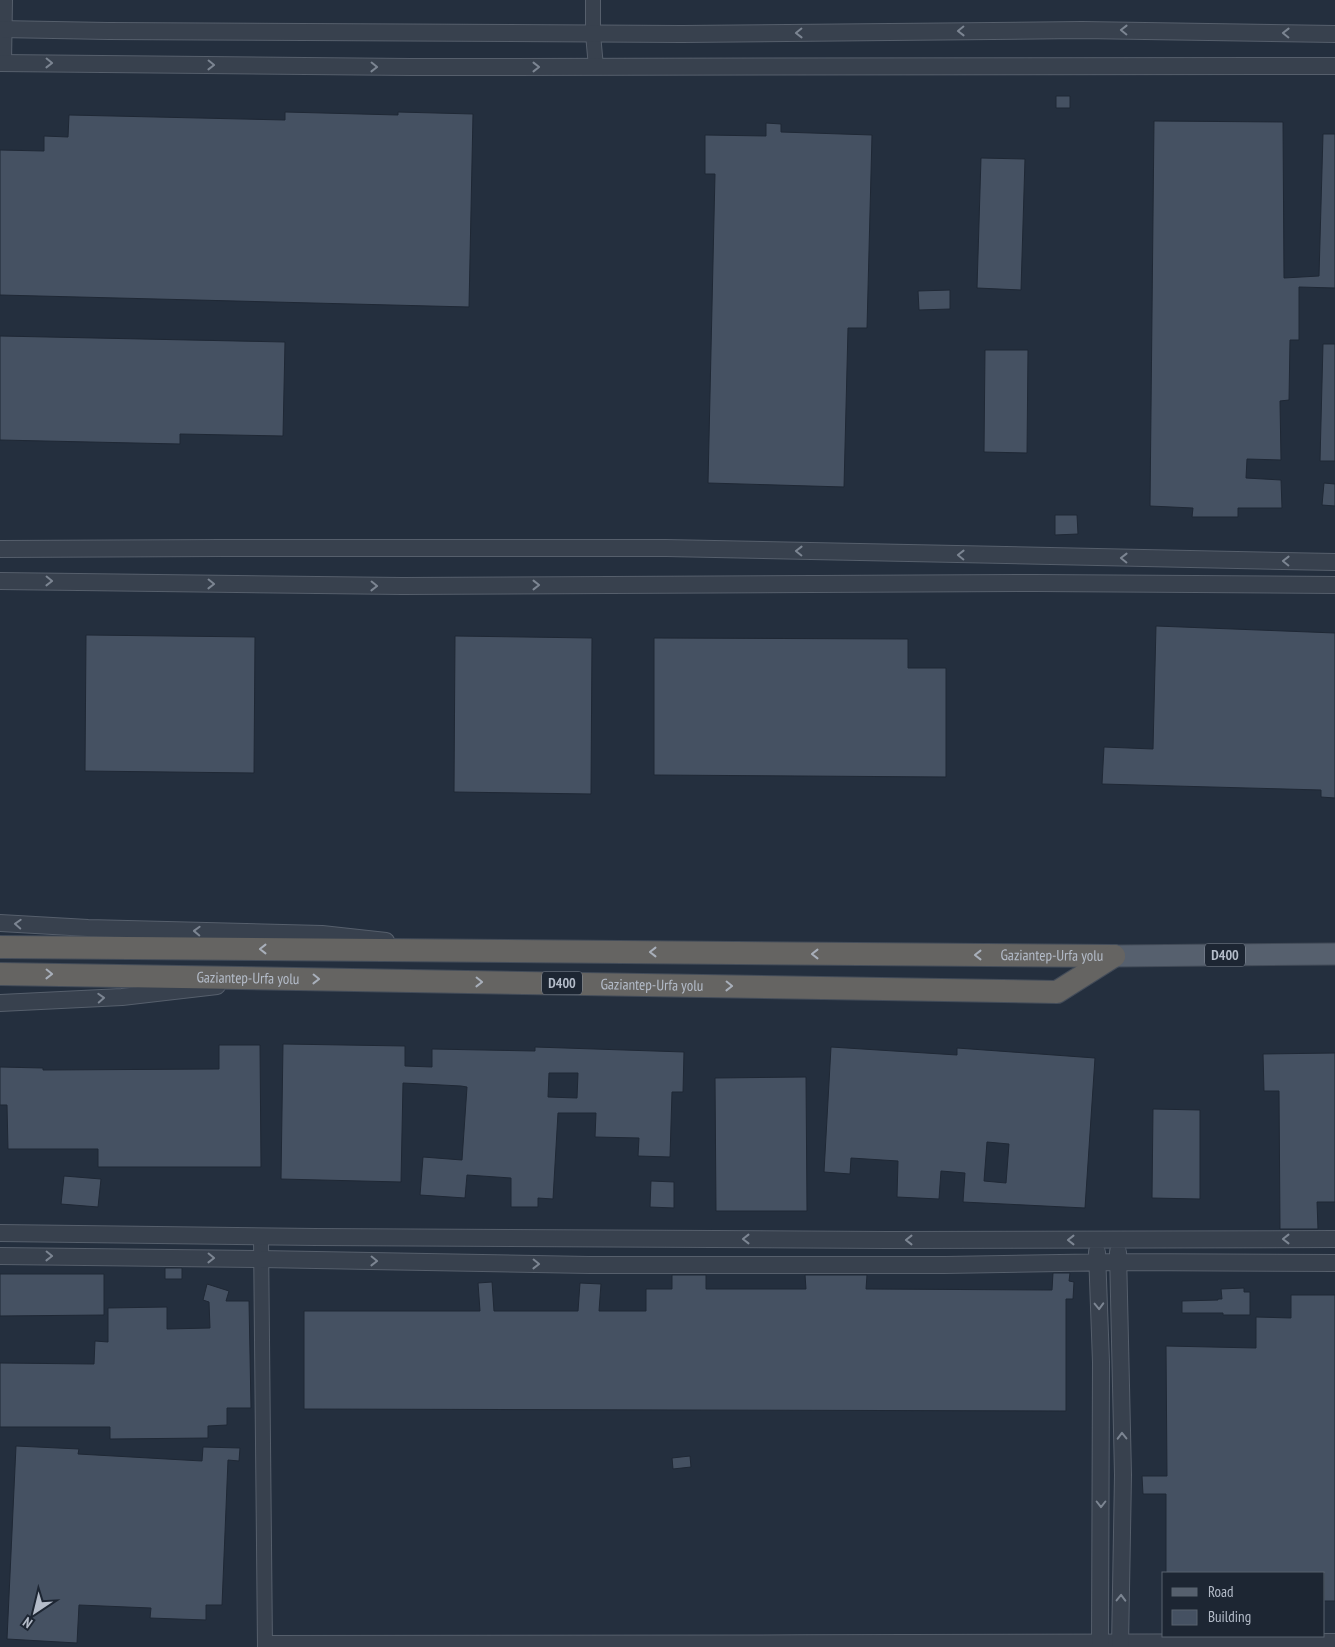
<svg xmlns="http://www.w3.org/2000/svg" width="1335" height="1647" font-family="'PT Sans Narrow',sans-serif">
  <style>
    .building { fill: #455162; stroke: #1f2835; fill-rule: evenodd }
    .lines { fill: none; stroke-linecap: round; stroke-linejoin: round }
    .minor-casing { stroke: #565f6c; stroke-width: 16 }
    .tertiary-casing { stroke: #565f6c; stroke-width: 18 }
    .primary-casing { stroke: #414a57; stroke-width: 23 }
    .trunk-casing { stroke: #434c59; stroke-width: 24 }
    .minor { stroke: #38414e; stroke-width: 14 }
    .tertiary { stroke: #38414e; stroke-width: 16 }
    .primary { stroke: #56606e; stroke-width: 21 }
    .trunk { stroke: #656462; stroke-width: 22 }
    .oneway { stroke: #7c8592 }
    .oneway2 { stroke: #a8afba }
    .labels { text-anchor: middle; stroke-width: 4; stroke-linejoin: round; paint-order: stroke }
    .shield { fill: #1d2633; stroke: #878f9c; stroke-width: 1 }
    .shield-label { font-size: 14px; font-weight: bold; fill: #b4bcc9 }
    .street-label { font-size: 15px; fill: #b4bcc9; stroke: #1d2633 }
  </style>
  <rect width="100%" height="100%" fill="#242f3e"/>
  <path class="building" d="M1056,96H1070V108H1056Z
    M285,112L398,115V112L473,114L469,307L0,295V150L44,151V136L68,137L69,115L285,120Z
    M1154,121L1283,122L1284,278L1319,276L1323,134H1335V288L1299,287V340H1290L1289,400L1280,401L1281,460L1247,459L1246,478L1281,480L1282,508H1238V517H1192L1193,508L1150,506Z
    M766,123L781,124V132L872,135L867,328H848L844,487L708,483L715,174H705V135L766,136Z
    M981,158L1025,159L1021,290L977,288Z
    M950,290V309L919,310L918,291Z
    M0,336L285,342L283,436L180,434V444L0,440Z
    M1323,344H1335V461H1320Z
    M985,350H1028L1027,453L984,452Z
    M1324,483L1335,484V506L1322,505Z
    M1055,515H1077L1078,534L1055,535Z
    M1156,626L1335,633V798L1321,797V790L1102,784L1104,747L1153,749Z
    M86,635L255,637L254,773L85,771Z
    M455,636L592,638L591,794L454,792Z
    M654,638L908,639V668H946V777L654,775Z
    M283,1044L405,1046V1066L432,1067V1049L535,1051V1047L684,1052L683,1092H672L670,1157L638,1156L639,1138L595,1137L596,1113H558L553,1199L538,1198V1207H511V1178L467,1175L465,1198L420,1195L423,1157L462,1160L467,1087L461,1086L403,1083L401,1182L281,1179ZM549,1073H578L577,1098L548,1097Z
    M219,1045H260L261,1167H98V1149H8L7,1105H0V1067L43,1068V1070L219,1069Z
    M831,1047L957,1055V1048L1095,1058L1085,1208L963,1202L965,1173L941,1171L939,1199L897,1197L898,1161L851,1158L850,1174L824,1172ZM987,1142L1009,1144L1006,1183L984,1181Z
    M1335,1053V1202H1317L1318,1229H1280L1279,1091H1264L1263,1054Z
    M806,1077L807,1211H716L715,1078Z
    M1153,1109L1200,1110V1199L1152,1198Z
    M64,1176L101,1179L98,1207L61,1204Z
    M651,1181L674,1182V1208L650,1207Z
    M165,1268H182V1279H165Z
    M1053,1273H1070L1069,1281L1074,1282L1073,1299H1066V1411L304,1409V1311H480L478,1283L492,1282L494,1311H578L580,1283L601,1284L599,1311H646V1289H672V1275H706V1289H806L805,1275H867L866,1289L1052,1290Z
    M0,1274H104V1315L0,1316Z
    M207,1284L229,1291L226,1301H249L251,1408H227V1425L208,1426V1438L110,1439V1427H0V1363L94,1364L95,1341L108,1342V1308L167,1307V1329L210,1328L209,1302L203,1300Z
    M1244,1288V1292H1250V1315H1223V1313H1182V1301L1218,1300V1299H1222L1221,1289Z
    M1291,1295H1335V1601H1324V1573H1166V1494H1143L1142,1476H1167L1166,1346L1256,1348V1317L1291,1318Z
    M16,1446L79,1449L78,1454L202,1461L203,1447L240,1448L239,1461L228,1460L222,1605H206V1620L150,1618L151,1608L79,1605L77,1643L7,1639Z
    M690,1456L691,1467L673,1469L672,1458Z"/>
  <g class="lines">
    <g class="minor-casing">
      <path id="minor" d="M593,0V34L596,67
        M4,63L5,0
        M261,1237L265,1647
        M266,1643C622,1644 979,1641 1335,1641"/>
    </g>
    <g class="tertiary-casing">
      <path id="tertiary" d="M0,29L108,31L682,34L1082,30L1335,34
        M0,63L410,67L1335,66
        M0,549L221,548H666L1335,562
        M0,581L402,586L1037,583L1335,585
        M0,923L88,928L322,934L386,941
        M0,1003L122,997L217,986
        M0,1233L316,1237L888,1240L1335,1239
        M1097,1252L1101,1362L1100,1647
        M1118,1252L1123,1475L1120,1647
        M0,1256L261,1259L589,1265H945L1118,1262L1335,1263"/>
    </g>
    <g class="primary-casing">
      <path id="primary" d="M1114,956L1335,954"/>
    </g>
    <g class="trunk-casing">
      <g id="trunk">
        <path id="s1" d="M0,947L1114,956"/>
        <path id="s2" d="M0,974L1057,992L1114,956"/>
      </g>
    </g>
    <use href="#minor" class="minor"/>
    <use href="#tertiary" class="tertiary"/>
    <use href="#primary" class="primary"/>
    <use href="#trunk" class="trunk"/>
  </g>
  <defs><path id="oneway-chevron" d="M-2-3.5L2.5 0L-2 3.5" fill="none" stroke-width="1.6" stroke-linecap="round" stroke-linejoin="round" transform="scale(1.25)"/></defs>
  <g class="oneway">
    <use href="#oneway-chevron" transform="translate(1124 30) rotate(-179)"/>
    <use href="#oneway-chevron" transform="translate(961 31) rotate(179)"/>
    <use href="#oneway-chevron" transform="translate(799 33) rotate(179)"/>
    <use href="#oneway-chevron" transform="translate(1286 33) rotate(-179)"/>
    <use href="#oneway-chevron" transform="translate(49 63) rotate(1)"/>
    <use href="#oneway-chevron" transform="translate(211 65) rotate(1)"/>
    <use href="#oneway-chevron" transform="translate(374 67) rotate(1)"/>
    <use href="#oneway-chevron" transform="translate(536 67)"/>
    <use href="#oneway-chevron" transform="translate(799 551) rotate(-179)"/>
    <use href="#oneway-chevron" transform="translate(961 555) rotate(-179)"/>
    <use href="#oneway-chevron" transform="translate(1124 558) rotate(-179)"/>
    <use href="#oneway-chevron" transform="translate(1286 561) rotate(-179)"/>
    <use href="#oneway-chevron" transform="translate(49 581) rotate(1)"/>
    <use href="#oneway-chevron" transform="translate(211 584) rotate(1)"/>
    <use href="#oneway-chevron" transform="translate(536 585)"/>
    <use href="#oneway-chevron" transform="translate(374 586) rotate(1)"/>
    <use href="#oneway-chevron" transform="translate(18 924) rotate(-177)"/>
    <use href="#oneway-chevron" transform="translate(197 931) rotate(-178)"/>
    <use href="#oneway-chevron" transform="translate(101 998) rotate(-3)"/>
    <use href="#oneway-chevron" transform="translate(746 1239) rotate(-180)"/>
    <use href="#oneway-chevron" transform="translate(1286 1239) rotate(180)"/>
    <use href="#oneway-chevron" transform="translate(909 1240) rotate(-180)"/>
    <use href="#oneway-chevron" transform="translate(1071 1240) rotate(-180)"/>
    <use href="#oneway-chevron" transform="translate(49 1256) rotate(1)"/>
    <use href="#oneway-chevron" transform="translate(211 1258) rotate(1)"/>
    <use href="#oneway-chevron" transform="translate(374 1261) rotate(1)"/>
    <use href="#oneway-chevron" transform="translate(536 1264) rotate(1)"/>
    <use href="#oneway-chevron" transform="translate(1099 1306) rotate(88)"/>
    <use href="#oneway-chevron" transform="translate(1122 1436) rotate(-91)"/>
    <use href="#oneway-chevron" transform="translate(1101 1504) rotate(90)"/>
    <use href="#oneway-chevron" transform="translate(1121 1598) rotate(-89)"/>
  </g>
  <g class="oneway2">
    <use href="#oneway-chevron" transform="translate(263 949) rotate(-180)"/>
    <use href="#oneway-chevron" transform="translate(653 952) rotate(-180)"/>
    <use href="#oneway-chevron" transform="translate(815 954) rotate(-180)"/>
    <use href="#oneway-chevron" transform="translate(978 955) rotate(-180)"/>
    <use href="#oneway-chevron" transform="translate(49 974) rotate(1)"/>
    <use href="#oneway-chevron" transform="translate(316 979) rotate(1)"/>
    <use href="#oneway-chevron" transform="translate(479 982) rotate(1)"/>
    <use href="#oneway-chevron" transform="translate(729 986) rotate(1)"/>
  </g>
  <g class="labels">
    <g class="shield">
      <rect x="1205" y="943.5" width="40" height="23" rx="4"/>
      <rect x="542" y="971.5" width="40" height="23" rx="4"/>
    </g>
    <g class="shield-label">
      <text x="1225" y="960">D400</text>
      <text x="562" y="988">D400</text>
    </g>
    <g class="street-label">
      <text dy="5" stroke="none"><textPath href="#s1" startOffset="1052">Gaziantep-Urfa yolu</textPath></text>
      <text dy="5" stroke="none"><textPath href="#s2" startOffset="248">Gaziantep-Urfa yolu</textPath></text>
      <text dy="5" stroke="none"><textPath href="#s2" startOffset="652">Gaziantep-Urfa yolu</textPath></text>
    </g>
  </g>
  <rect x="1162" y="1572" width="162" height="65" fill="#1d2633" stroke="#59626f"/>
  <rect x="1172" y="1588" width="25" height="8" fill="#56606e" stroke="#59626f"/>
  <text x="1208" y="1597" font-size="15" fill="#b4bcc9">Road</text>
  <rect x="1172" y="1610" width="25" height="15" fill="#455162" stroke="#59626f"/>
  <text x="1208" y="1622" font-size="15" fill="#b4bcc9">Building</text>
  <g transform="translate(35 1612) rotate(215)" stroke="#1d2633" stroke-width="4" paint-order="stroke">
  <path d="M0-4L9 19L0 12L-9 19Z" fill="#b4bcc9"/>
  <text y="-8" font-size="14" font-weight="bold" text-anchor="middle" fill="#b4bcc9">N</text>
  </g>
</svg>
